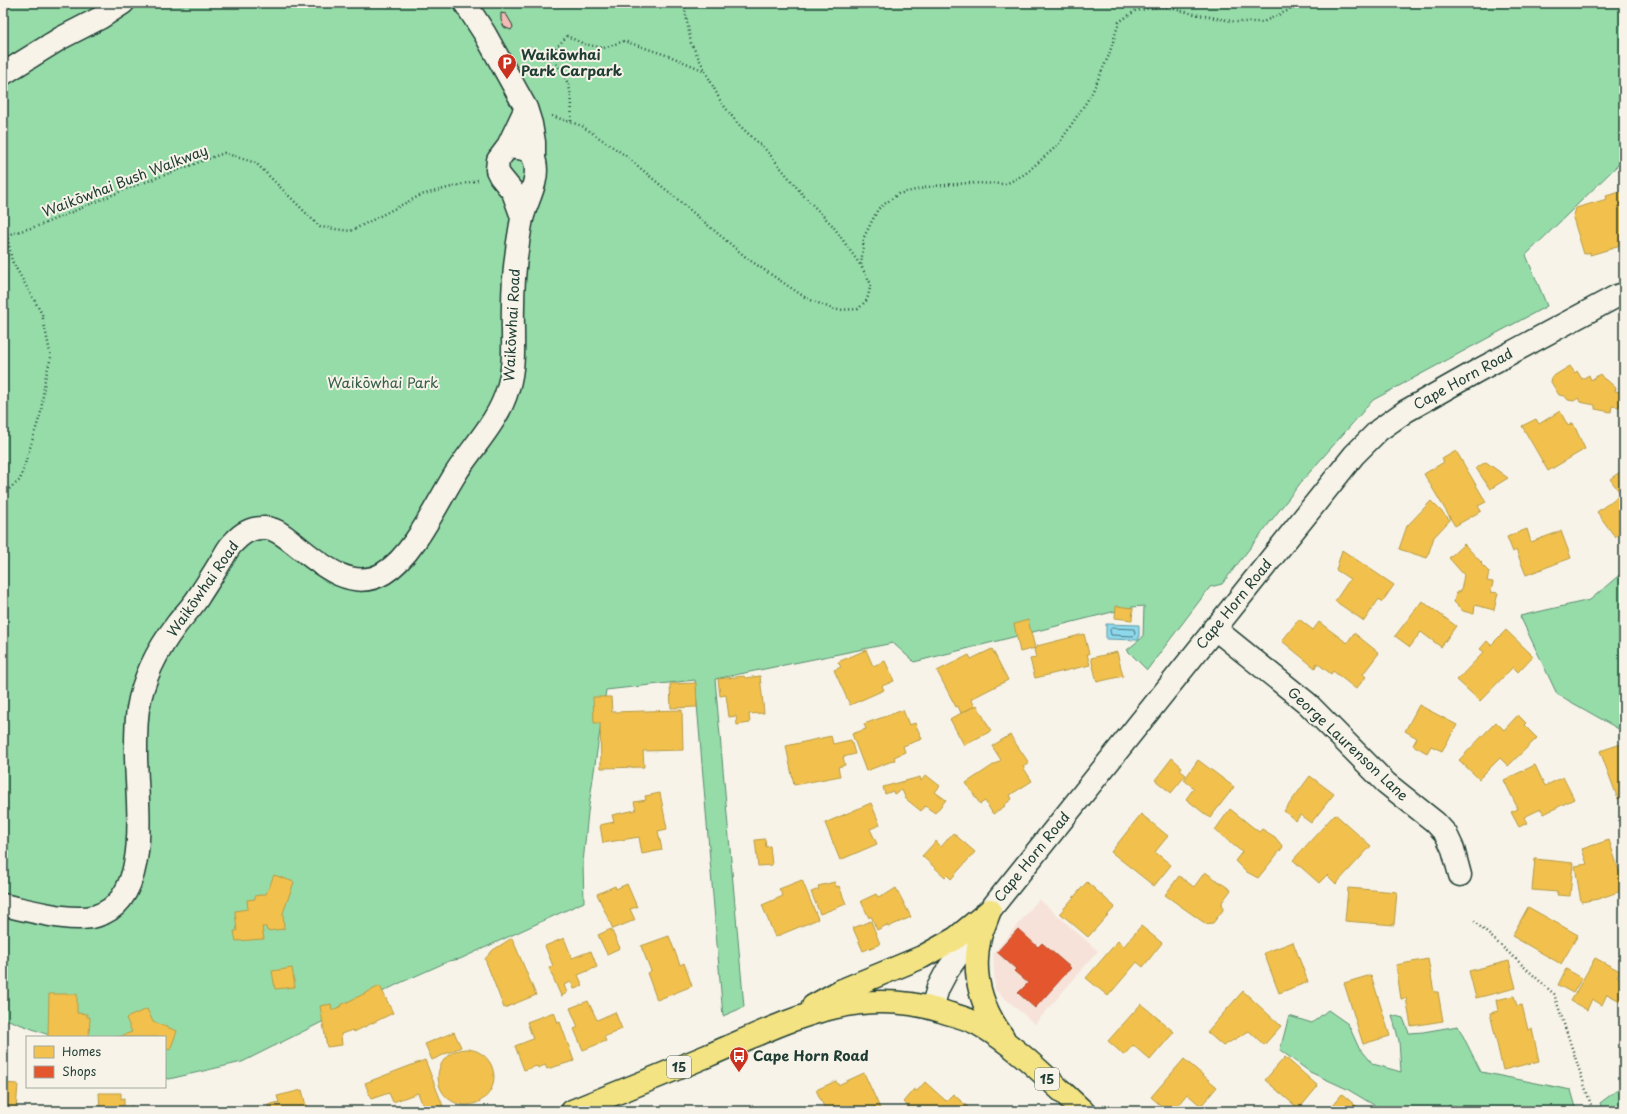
<svg xmlns="http://www.w3.org/2000/svg" width="1627" height="1114" font-family="'Playpen Sans',sans-serif">
  <style>
    .built { fill: #f7e2d9 }
    .green { fill: #96dca9; stroke: #5a8c6e }
    .water { fill: #8dd8ed; stroke: #619aa3 }
    .homes { fill: #f2c14e; stroke: #b39946 }
    .shops { fill: #e4572e; stroke: #a94f30 }
    .lines { fill: none; stroke-linecap: round; stroke-linejoin: round }
    .shore { stroke: #4b7b7e; stroke-width: 1 }
    .building { fill: #f6bab5; stroke: #1f3d34 }
    .minor-casing { stroke: #1f3d34; stroke-width: 25 }
    .major-casing { stroke: #1f3d34; stroke-width: 25 }
    .path { stroke: #1f3d34; stroke-width: 2.5; stroke-dasharray: 1 3; stroke-linecap: butt }
    .minor { stroke: #f7f3e8; stroke-width: 22 }
    .major { stroke: #f4e382; stroke-width: 22 }
    .labels { text-anchor: middle; stroke-width: 4; stroke-linejoin: round; paint-order: stroke }
    .shield { fill: #f7f3e8; stroke: #60746a; stroke-width: 1 }
    .shield-label { font-size: 13px; font-weight: bold; fill: #1f3d34 }
    .poi-label { font-size: 14px; font-weight: bold; fill: #1f3d34; stroke: #f7f3e8; text-anchor: start }
    .street-label { font-size: 14px; fill: #1f3d34; stroke: #f7f3e8 }
    .park-label { font-size: 14px; fill: #375d4b; stroke: #f7f3e8 }
  </style>
  <rect width="100%" height="100%" fill="#f7f3e8"/>
  <filter id="ink" filterUnits="userSpaceOnUse"><feTurbulence type="fractalNoise" baseFrequency=".025" numOctaves="2"/><feDisplacementMap in="SourceGraphic" scale="8" xChannelSelector="R" yChannelSelector="G"/><feConvolveMatrix kernelMatrix="1 2 1 2 8 2 1 2 1" color-interpolation-filters="sRGB"/></filter>
  <g filter="url(#ink)">
    <path class="built" d="M1039,899L1098,951L1035,1024L995,990L993,954Z"/>
    <path class="green" d="M3,3H1624V159L1526,255L1547,306L1373,400L1302,481L1222,584L1210,587L1147,670L1127,650L1143,637L1144,606L1132,607L914,662L893,643L715,679L744,1007L723,1016L695,680L606,690L588,812L583,863L584,902L460,959L449,961L400,983L242,1062L169,1079L165,1078V1037H54L3,1018Z
      M1624,571V732L1557,694L1520,616L1590,600Z
      M1328,1010L1348,1024L1358,1046L1373,1064L1401,1072L1399,1041L1392,1015L1403,1018L1409,1033L1423,1032L1458,1026L1481,1072L1571,1090L1577,1111L1531,1107L1527,1111H1477L1449,1105L1446,1111H1384L1347,1089L1310,1072L1280,1050L1289,1016L1312,1023Z
      M1624,1085V1111H1603L1600,1103Z"/>
    <path class="water" d="M1106,624L1139,625V640L1106,639Z"/>
    <path class="homes" d="M1624,191V245L1590,255V252L1584,254L1573,218L1576,208L1607,199L1606,196Z
      M1570,366L1575,373L1577,371L1582,379L1589,375L1591,380L1600,374L1604,379L1607,380L1616,388L1615,391L1622,392L1619,407L1612,406L1611,412L1595,409V405L1580,402L1578,398L1574,401L1568,400L1565,396L1559,395L1551,382L1552,377Z
      M1560,411L1568,426L1573,423L1585,449L1548,471L1522,426L1536,419L1539,424Z
      M1456,451L1486,502L1478,506L1481,511L1455,526L1424,474L1444,462L1442,459Z
      M1486,462L1508,478L1490,489L1476,468Z
      M1624,469V530L1615,537L1597,512L1621,494L1610,479Z
      M1431,501L1450,520L1434,537L1427,558L1399,549L1407,526Z
      M1527,529L1531,542L1561,531L1571,558L1526,575L1516,550L1513,552L1507,537Z
      M1464,544L1482,563L1481,564L1489,572L1487,581L1493,582L1491,592L1498,593L1494,610L1475,605L1474,614L1463,611L1454,602L1456,593L1461,591L1464,575L1449,558Z
      M1342,550L1394,585L1382,602L1379,599L1364,621L1335,601L1350,579L1336,570Z
      M1422,601L1456,626L1441,647L1421,632L1410,647L1395,636Z
      M1116,606L1133,608L1132,620L1115,618Z
      M1299,619L1313,630L1319,622L1347,643L1354,633L1379,653L1363,674L1366,677L1356,689L1333,671L1331,674L1317,663L1315,668L1282,641Z
      M1028,620L1035,648L1020,652L1014,624Z
      M1506,630L1533,656L1518,672L1513,667L1480,701L1457,680L1484,652L1480,649L1487,641L1491,645Z
      M1084,634L1089,654H1087L1090,665L1035,678L1030,659L1036,658L1034,649L1037,648V646Z
      M992,649L1008,680L971,699L975,706L961,713L958,706L956,707L937,671L969,655L971,659Z
      M866,650L873,666L885,661L894,681L882,686L884,690L850,705L834,670L841,667L838,662Z
      M1117,652L1123,676L1097,682L1091,658Z
      M744,676L745,678L760,676L764,713L749,714L750,723L737,725L736,716L729,717L726,695L720,696L718,679Z
      M696,683L697,707L671,708L670,684Z
      M593,697H611L612,712L682,710L683,750L643,751L644,767L601,768L600,723H594Z
      M977,705L991,731L964,745L950,719Z
      M1419,705L1457,725L1442,751L1431,746L1427,753L1413,745L1417,738L1405,731Z
      M903,710L909,725L915,723L922,739L903,746L905,752L894,757L895,760L866,771L852,734L866,729L864,724Z
      M1518,715L1526,723L1524,725L1537,738L1508,766L1500,758L1479,779L1459,760L1496,722L1504,730Z
      M1010,735L1029,763L1023,767L1032,781L1010,795L1012,799L1004,805L1005,806L993,814L985,801L980,804L966,783L1001,760L992,746Z
      M831,736L833,744L851,740L855,754L843,757L845,765L838,767L840,776L794,785L786,746Z
      M1624,743V797L1618,799L1600,751Z
      M1172,758L1182,767L1180,770L1186,775L1171,793L1155,780Z
      M1198,760L1234,787L1210,818L1186,799L1194,788L1184,780Z
      M1535,765L1545,786L1563,777L1574,799L1544,814L1541,809L1524,817L1527,823L1519,827L1511,812L1518,809L1504,780Z
      M926,775L940,786L935,792L946,800L935,813L925,806L921,811L906,799L902,790L894,794L893,791L885,794L883,787L920,777L921,781Z
      M1310,776L1334,794L1311,823L1300,815L1296,821L1284,811Z
      M660,793L667,829L658,831L662,850L642,854L639,837L603,843L600,825L614,822L612,815L636,810L634,802L646,800L645,796Z
      M871,803L880,825L870,829L877,844L840,860L825,823Z
      M1230,809L1259,832L1262,829L1275,837L1283,847L1258,878L1245,871L1235,861L1242,852L1215,830Z
      M1141,814L1168,836L1155,852L1171,865L1154,886L1111,852Z
      M1335,814L1371,846L1336,884L1327,875L1319,883L1293,860Z
      M953,833L975,852L951,879L947,875L945,877L922,856L936,841L941,847Z
      M765,839L766,847L770,846L772,865L758,866L755,840Z
      M1609,840L1624,886V890L1598,899L1581,902L1575,866L1587,864L1582,849Z
      M1535,859L1573,863L1570,896L1557,895L1558,892L1532,890Z
      M1205,872L1231,890L1222,902L1223,910L1213,923L1206,924L1165,895L1179,876L1194,887Z
      M274,875L294,882L283,913L284,929L267,931L266,927H262L264,939L236,941L234,931H237L235,911L248,909L247,900L255,899V896L266,894Z
      M802,880L818,919L775,937L762,905L783,896L779,889Z
      M835,882L836,887L839,886L846,904L820,914L811,892L819,889L818,886Z
      M1087,882L1115,907L1088,937L1060,913Z
      M627,884L637,907L630,909L635,920L613,929L597,894L615,886L616,889Z
      M896,888L911,917L888,927L887,925L877,930L871,916L869,918L861,901L876,894L878,897L885,894V895Z
      M1348,888L1397,892L1394,925L1345,921Z
      M1528,907L1578,935L1561,964L1512,936Z
      M871,921L880,944L863,951L853,928Z
      M1141,926L1162,943L1143,967L1137,962L1108,996L1086,978L1118,941L1124,946Z
      M611,929L620,948L607,954L598,935Z
      M669,936L680,965L684,963L692,986L657,1000L647,973L651,971L641,946Z
      M512,938L536,995L504,1008L485,959L493,950Z
      M564,938L572,958L591,951L597,967L578,975L583,986L574,989L571,982L564,985L567,993L561,996L549,968L553,966L545,946Z
      M1293,942L1308,982L1279,993L1264,953Z
      M1595,958L1620,971L1617,976L1624,980V998L1622,1002L1607,994L1602,1005L1592,999L1587,1010L1571,1001Z
      M1428,959L1434,992H1438L1443,1021L1411,1026L1406,998L1401,999L1396,965Z
      M1509,961L1516,988L1476,998L1469,971Z
      M292,968L295,987L275,989L272,971Z
      M1566,969L1582,978L1573,993L1558,985Z
      M1371,975L1390,1036L1363,1044L1344,983Z
      M380,986L393,1013L354,1032L353,1030L341,1034L342,1045L327,1047L320,1006L331,1004L332,1010L342,1006L341,1005Z
      M1243,991L1281,1026L1264,1045L1249,1031L1223,1046L1207,1032Z
      M49,994H77V1013L87,1014V1017H90L89,1037H48Z
      M1514,996L1517,1006L1522,1005L1528,1030L1532,1029L1539,1061L1503,1070L1490,1013L1498,1011L1496,1000Z
      M588,1001L597,1020L615,1012L622,1029L604,1037L606,1041L583,1050L574,1029L578,1027L570,1008Z
      M1141,1004L1174,1032L1150,1060L1133,1045L1124,1055L1108,1041Z
      M147,1009L153,1022L177,1031L170,1050L165,1048V1037H118L132,1032L126,1018Z
      M554,1012L558,1023L560,1022L574,1061L547,1069L545,1065L538,1068L537,1066L524,1070L515,1046L533,1039L527,1022Z
      M454,1032L461,1047L432,1060L425,1044Z
      M438 1077a28 28 0 1 1 56 0a28 28 0 1 1-56 0Z
      M1285,1057L1318,1086L1299,1109L1265,1080Z
      M1184,1059L1217,1087L1201,1106L1187,1094L1173,1111H1167L1151,1097Z
      M425,1060L443,1106L430,1111H425L418,1093L393,1102L389,1093L371,1099L365,1083Z
      M864,1073L880,1108L874,1111H826L816,1090L836,1081L838,1085Z
      M925,1082L946,1101L953,1094L969,1108L966,1111H913L903,1102L914,1089L917,1091Z
      M3,1083L18,1084L16,1111H3Z
      M302,1090L307,1110L270,1111L268,1105L279,1102L277,1096Z
      M99,1093H121V1099L124,1098V1107L133,1106V1111H100Z
      M1342,1094L1362,1111H1328Z"/>
    <path class="shops" d="M1018,929L1038,947L1042,943L1071,968L1035,1008L1018,993L1028,983L1014,971L1016,969L997,952Z"/>
    <g class="lines">
      <path class="shore" d="M1112,628L1134,629L1135,634L1133,636L1111,635L1110,630Z"/>
    </g>
    <path class="building" d="M501,13L506,14L512,24L513,27L511,30L504,27L501,20Z"/>
    <g class="lines">
      <g class="minor-casing">
        <path id="minor" d="M465,3L485,34L526,108L531,124L534,142V158
          M3,74L61,38L100,18L123,3
          M522,217L513,192L500,176L497,170L498,160L507,148L526,108
          M1214,628L1307,703L1386,783L1435,822L1446,834L1453,849L1460,875
          M3,905C28,910 72,923 96,916C155,899 135,795 136,750C136,737 136,722 138,709C143,678 158,649 177,624C184,615 193,606 199,596C206,585 214,573 221,561C225,555 228,547 234,542C242,533 252,527 265,528C275,528 283,535 291,541C316,560 350,594 384,573C414,555 437,503 456,473C473,446 499,421 508,388C516,363 512,333 513,306C513,278 516,252 521,224C524,204 540,183 535,162C532,148 519,147 507,148
          M932,1008L938,988L947,971L990,910L1354,455L1379,430L1406,411L1477,371L1617,296L1624,294"/>
      </g>
      <g class="major-casing">
        <path id="major" d="M990,910C987,919 983,928 980,937C971,974 981,1007 1003,1037
          M813,1006L840,991L922,957L956,938L990,910
          M572,1111C617,1093 662,1075 707,1056C785,1023 853,984 941,1011C953,1015 967,1018 978,1024C1017,1046 1050,1081 1083,1111"/>
      </g>
      <path class="path" d="M686,3L685,10L691,43L721,102L738,124L767,151L803,195L833,226L861,266
        M552,116L582,126L626,156L748,259L806,298L835,310L858,309L867,300L871,284L861,266L864,237L878,209L898,194L933,186L969,183L1006,184L1025,174L1058,145L1091,95L1109,55L1119,22L1135,11L1162,6L1194,14L1237,22H1263L1289,10L1293,3
        M571,121L572,103L569,85L557,64L556,48L567,36L584,44L604,48L624,41L672,57L705,71
        M3,236L41,225L124,190L224,153L256,163L320,227L351,231L421,195L478,180
        M3,494L20,480L41,412L45,379L51,357L42,314L12,261L7,235
        M1474,921L1554,994L1593,1111"/>
      <use href="#minor" class="minor"/>
      <use href="#major" class="major"/>
    </g>
  </g>
  <defs>
    <g id="parking-pin" transform="scale(1)"><path d="M0 17L-7.5 6A9.5 9.5 0 1 1 7.5 6Z" fill="#c8321e" stroke="#f7f3e8"/><path d="M-3.5-5.5H1a3.5 3.5 0 0 1 0 7H-1V5.5H-3.5ZM-1-3.4V-.6H.8a1.4 1.4 0 0 0 0-2.8Z" fill="#fff"/></g>
    <g id="bus-pin" transform="scale(1)"><path d="M0 17L-7.5 6A9.5 9.5 0 1 1 7.5 6Z" fill="#c8321e" stroke="#f7f3e8"/><path d="M-5-6H5V4H4V6H2V4H-2V6H-4V4H-5ZM-3.5-4V0h7V-4ZM-3.5 1.2v1.5H-2V1.2ZM2 1.2v1.5H3.5V1.2Z" fill="#fff"/></g>
  </defs>
  <g fill-rule="evenodd">
    <use href="#parking-pin" x="507" y="63"/>
    <use href="#bus-pin" x="739" y="1056"/>
  </g>
  <g class="labels">
    <g class="shield">
      <rect x="667" y="1056" width="24" height="22" rx="3"/>
      <rect x="1035" y="1068" width="24" height="22" rx="3"/>
    </g>
    <g class="shield-label">
      <text x="679" y="1072">15</text>
      <text x="1047" y="1084">15</text>
    </g>
    <g class="poi-label">
      <text x="521" y="60">Waikōwhai<tspan x="521" dy="16">Park Carpark</tspan></text>
      <text x="753" y="1061">Cape Horn Road</text>
    </g>
    <g class="street-label">
      <text transform="translate(125 181) rotate(-21)" y="5">Waikōwhai Bush Walkway</text>
      <text transform="translate(512 325) rotate(-87)" y="5">Waikōwhai Road</text>
      <text transform="translate(1463 379) rotate(-29)" y="5">Cape Horn Road</text>
      <text transform="translate(203 589) rotate(-55)" y="5">Waikōwhai Road</text>
      <text transform="translate(1234 604) rotate(-51)" y="5">Cape Horn Road</text>
      <text transform="translate(1348 744) rotate(43)" y="5">George Laurenson Lane</text>
      <text transform="translate(1032 857) rotate(-51)" y="5">Cape Horn Road</text>
    </g>
    <g class="park-label">
      <text x="383" y="388">Waikōwhai Park</text>
    </g>
  </g>
  <rect width="1627" height="1114" fill="none" stroke="#f7f3e8" stroke-width="16"/>
  <rect x="8" y="8" width="1611" height="1098" fill="none" stroke="#1f3d34" stroke-width="1.5" filter="url(#ink)"/>
  <rect x="26" y="1036" width="140" height="52" fill="#f7f3e8" stroke="#a1aaa0"/>
  <rect x="34" y="1046" width="20" height="12" fill="#f2c14e" stroke="#a1aaa0"/>
  <text x="62" y="1056" font-size="12" fill="#1f3d34">Homes</text>
  <rect x="34" y="1066" width="20" height="12" fill="#e4572e" stroke="#a1aaa0"/>
  <text x="62" y="1076" font-size="12" fill="#1f3d34">Shops</text>
</svg>
